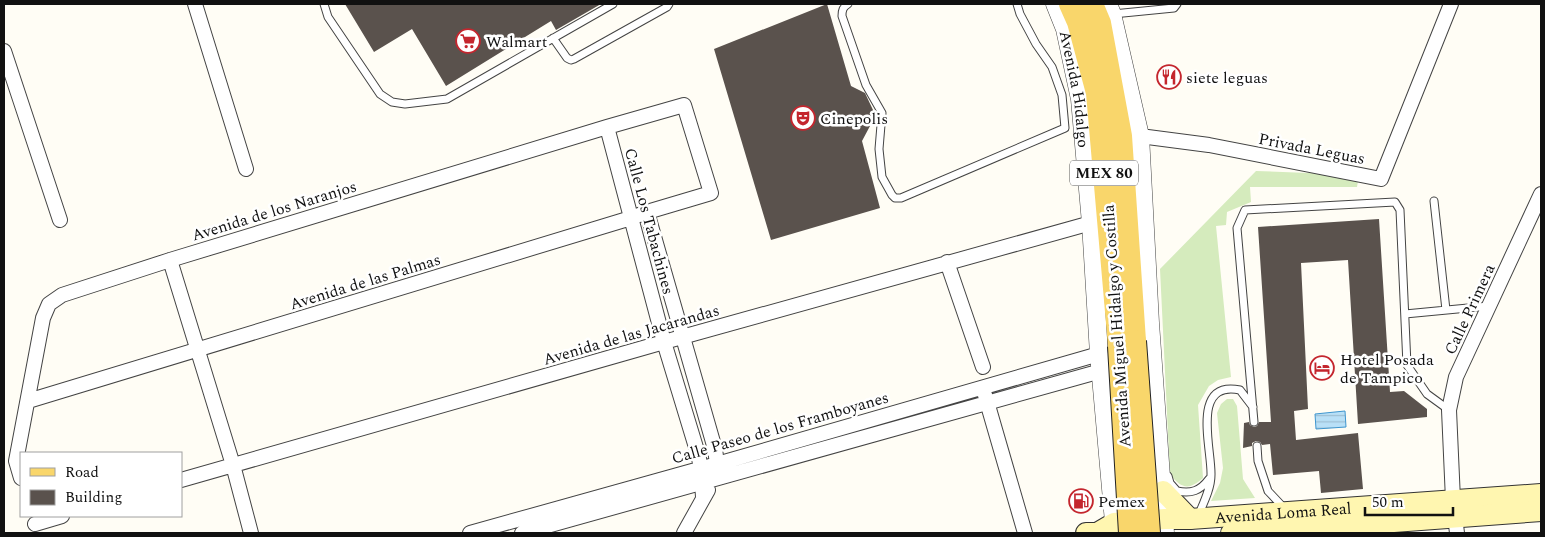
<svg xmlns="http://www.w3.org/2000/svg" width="1545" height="537" font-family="Spectral,serif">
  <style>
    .grass { fill: #d5ebbd }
    .water { fill: url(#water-rules); stroke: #3f96cf }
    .building { fill: #5a524d }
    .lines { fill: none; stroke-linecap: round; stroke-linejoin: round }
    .service-casing { stroke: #444; stroke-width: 9 }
    .minor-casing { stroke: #444; stroke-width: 16 }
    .tertiary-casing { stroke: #444; stroke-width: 19 }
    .secondary-casing { stroke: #333; stroke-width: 22 }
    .primary-casing { stroke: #222; stroke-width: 24 }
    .service { stroke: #fff; stroke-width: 7 }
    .minor { stroke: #fff; stroke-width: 14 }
    .tertiary { stroke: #fff; stroke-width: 18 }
    .secondary { stroke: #fff6b0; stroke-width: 20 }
    .primary { stroke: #f9d66b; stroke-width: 22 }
    .primary-bridge-casing { stroke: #222; stroke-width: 24; stroke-linecap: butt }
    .primary-bridge { stroke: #f9d66b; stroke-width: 22 }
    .labels { text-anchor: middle; stroke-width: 5; stroke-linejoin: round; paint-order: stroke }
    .shield { fill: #fff; stroke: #585858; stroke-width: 1 }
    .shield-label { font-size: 15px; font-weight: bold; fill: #111 }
    .poi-label { font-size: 16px; fill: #111; stroke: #fff; text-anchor: start }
    .street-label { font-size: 16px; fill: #111; stroke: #fff }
  </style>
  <defs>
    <pattern id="water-rules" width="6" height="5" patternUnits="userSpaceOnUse" patternTransform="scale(1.25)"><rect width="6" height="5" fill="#b9e0f7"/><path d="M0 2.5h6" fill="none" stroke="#9ebfd3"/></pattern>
  </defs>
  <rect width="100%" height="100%" fill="#fffdf5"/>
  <path class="grass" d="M1256,171L1359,175L1357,187H1250L1251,202L1227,212L1226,225L1216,226L1231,377L1218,380L1209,386L1198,405L1203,478C1188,491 1182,488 1170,475L1160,269Z
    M1227,399H1233L1237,406L1243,479L1255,498L1211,501L1220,483L1223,468L1217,413L1221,404Z"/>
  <path class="water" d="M1345,411L1346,427L1316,429L1315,414Z"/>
  <path class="building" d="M345,4H601L556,30L551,21L446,86L412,29L374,52Z
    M827,4L851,86L865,93L873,110L870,126L862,141L880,208L771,240L714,49Z
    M1379,219L1390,392L1404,391L1427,409V417L1358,424L1348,260L1301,263L1308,409L1294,411L1296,440L1358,433L1363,489L1321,493L1319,471L1273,475L1270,444L1262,445L1260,442L1256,441L1252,443V446L1243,448L1244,423L1249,422L1250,425L1254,427L1257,426L1259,422H1271L1258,227Z"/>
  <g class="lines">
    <g class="service-casing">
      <path id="service" d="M324,4L328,17L380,94L392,102L405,104L447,99L613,4
        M848,4C843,7 842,10 842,16L866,85L882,113L879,149L882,177L892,195L895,198H901L1065,128L1062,95L1052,67L1036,44L1020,14L1017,4
        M1113,14L1174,8L1177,4
        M553,38L567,58L571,60L574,59L667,7L669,4
        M1434,201L1446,310
        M1405,314L1489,306
        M1254,422L1237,228L1245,210L1395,202L1400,210L1407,365L1427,394L1449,410
        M1257,446L1258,461L1268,491L1284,508
        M1168,476L1170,483L1177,491C1191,494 1200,491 1209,479
        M1198,516C1203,504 1211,489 1211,475C1212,449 1190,380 1240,390L1253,407"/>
    </g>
    <g class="minor-casing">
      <path id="minor" d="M195,4L246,169
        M4,51L60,220
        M607,127L664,342L698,454L701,468L703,497
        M1140,136L1209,145L1381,179L1451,4
        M647,212L715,449L717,464V471
        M170,260L233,465L251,533
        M947,262L983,367
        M985,395L1025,533
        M21,478L16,461L43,318L49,304L62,295L170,260L607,127L684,105L711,193L647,212L631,218L28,401
        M181,480L664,342L1091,223
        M35,524L62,516
        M470,533L710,466L1099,354
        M522,533L1101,371
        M684,533L708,490
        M1457,533L1453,500L1449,410L1456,377L1541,194"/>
    </g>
    <g class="tertiary-casing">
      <g id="tertiary">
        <path id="s1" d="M1055,4L1065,29L1080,99L1091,223L1099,354L1115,533"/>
        <path d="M1108,4L1112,14L1140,136L1150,323L1165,533"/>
      </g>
    </g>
    <g class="secondary-casing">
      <g id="secondary">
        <path d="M1163,491L1190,519"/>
        <path id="s2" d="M1086,533H1097L1114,523L1165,519H1190L1288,512L1541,494"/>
        <path d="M1231,533L1304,526L1353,525L1541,511"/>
      </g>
    </g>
    <g class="primary-casing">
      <path id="primary" d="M1070,4L1078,22L1097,93L1119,346
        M1092,4L1100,23L1121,136L1135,341"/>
    </g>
    <use href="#service" class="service"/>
    <use href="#minor" class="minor"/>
    <use href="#tertiary" class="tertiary"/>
    <use href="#secondary" class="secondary"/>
    <use href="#primary" class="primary"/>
    <g class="primary-bridge-casing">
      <path id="primary-bridge" d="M1135,341L1149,533
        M1119,346L1130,533"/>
    </g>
    <use href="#primary-bridge" class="primary-bridge"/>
  </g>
  <defs>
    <g id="supermarket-ring" transform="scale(1.25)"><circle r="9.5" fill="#fff" stroke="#c4262e" stroke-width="1.5"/><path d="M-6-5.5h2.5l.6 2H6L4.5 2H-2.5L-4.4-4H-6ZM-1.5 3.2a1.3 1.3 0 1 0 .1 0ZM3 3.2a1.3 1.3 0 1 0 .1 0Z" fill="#c4262e"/></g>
    <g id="restaurant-ring" transform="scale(1.25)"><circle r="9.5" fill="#fff" stroke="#c4262e" stroke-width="1.5"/><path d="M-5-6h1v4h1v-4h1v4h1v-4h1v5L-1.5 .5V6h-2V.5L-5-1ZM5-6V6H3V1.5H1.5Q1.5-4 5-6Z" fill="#c4262e"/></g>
    <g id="theatre-ring" transform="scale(1.25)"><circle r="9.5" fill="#fff" stroke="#c4262e" stroke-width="1.5"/><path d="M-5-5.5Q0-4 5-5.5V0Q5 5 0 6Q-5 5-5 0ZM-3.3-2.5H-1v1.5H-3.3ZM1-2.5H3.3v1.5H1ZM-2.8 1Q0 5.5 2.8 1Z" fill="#c4262e"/></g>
    <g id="hotel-ring" transform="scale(1.25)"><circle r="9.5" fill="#fff" stroke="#c4262e" stroke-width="1.5"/><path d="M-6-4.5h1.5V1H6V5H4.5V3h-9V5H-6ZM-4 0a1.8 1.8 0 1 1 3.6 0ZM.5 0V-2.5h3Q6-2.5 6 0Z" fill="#c4262e"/></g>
    <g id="fuel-ring" transform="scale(1.25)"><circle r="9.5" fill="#fff" stroke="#c4262e" stroke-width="1.5"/><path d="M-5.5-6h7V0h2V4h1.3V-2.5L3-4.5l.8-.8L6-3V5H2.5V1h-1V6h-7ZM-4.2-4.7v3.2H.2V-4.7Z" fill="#c4262e"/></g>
  </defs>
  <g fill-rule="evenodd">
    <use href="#supermarket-ring" x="468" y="41"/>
    <use href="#restaurant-ring" x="1169" y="77"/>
    <use href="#theatre-ring" x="803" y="118"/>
    <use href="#hotel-ring" x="1322" y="368"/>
    <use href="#fuel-ring" x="1081" y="501"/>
  </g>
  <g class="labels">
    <rect class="shield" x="1070" y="160.5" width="68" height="25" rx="4"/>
    <g class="shield-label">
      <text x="1104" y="178">MEX 80</text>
    </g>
    <g class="poi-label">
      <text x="486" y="47">Walmart</text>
      <text x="1186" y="83">siete leguas</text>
      <text x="820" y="124">Cinepolis</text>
      <text x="1340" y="365">Hotel Posada<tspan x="1340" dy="18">de Tampico</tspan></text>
      <text x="1098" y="507">Pemex</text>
    </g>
    <g class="street-label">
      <text dy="6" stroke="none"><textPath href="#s1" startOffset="88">Avenida Hidalgo</textPath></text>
      <text transform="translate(1312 148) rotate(11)" y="6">Privada Leguas</text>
      <text transform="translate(274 210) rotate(-17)" y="6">Avenida de los Naranjos</text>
      <text transform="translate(650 221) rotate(75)" y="6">Calle Los Tabachines</text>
      <text transform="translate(365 281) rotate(-17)" y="6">Avenida de las Palmas</text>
      <text transform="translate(1469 309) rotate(-65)" y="6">Calle Primera</text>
      <text transform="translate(1116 326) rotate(-94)" y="6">Avenida Miguel Hidalgo y Costilla</text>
      <text transform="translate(631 334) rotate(-16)" y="6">Avenida de las Jacarandas</text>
      <text transform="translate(780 427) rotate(-16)" y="6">Calle Paseo de los Framboyanes</text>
      <text dy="6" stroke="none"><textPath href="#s2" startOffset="200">Avenida Loma Real</textPath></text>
    </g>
  </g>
  <rect width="1545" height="537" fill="none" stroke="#111111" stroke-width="10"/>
  <rect x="20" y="452" width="162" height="65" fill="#ffffff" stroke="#a0a0a0"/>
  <rect x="30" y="468" width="25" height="8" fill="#f9d66b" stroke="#a0a0a0"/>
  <text x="65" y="477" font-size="15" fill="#111111">Road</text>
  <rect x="30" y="490" width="25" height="15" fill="#5a524d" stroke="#a0a0a0"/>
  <text x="65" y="502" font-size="15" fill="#111111">Building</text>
  <path d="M1365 507v8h88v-8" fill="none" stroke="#111111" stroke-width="2.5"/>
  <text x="1372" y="507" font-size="15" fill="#111111" stroke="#ffffff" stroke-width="4" paint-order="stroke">50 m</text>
</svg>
